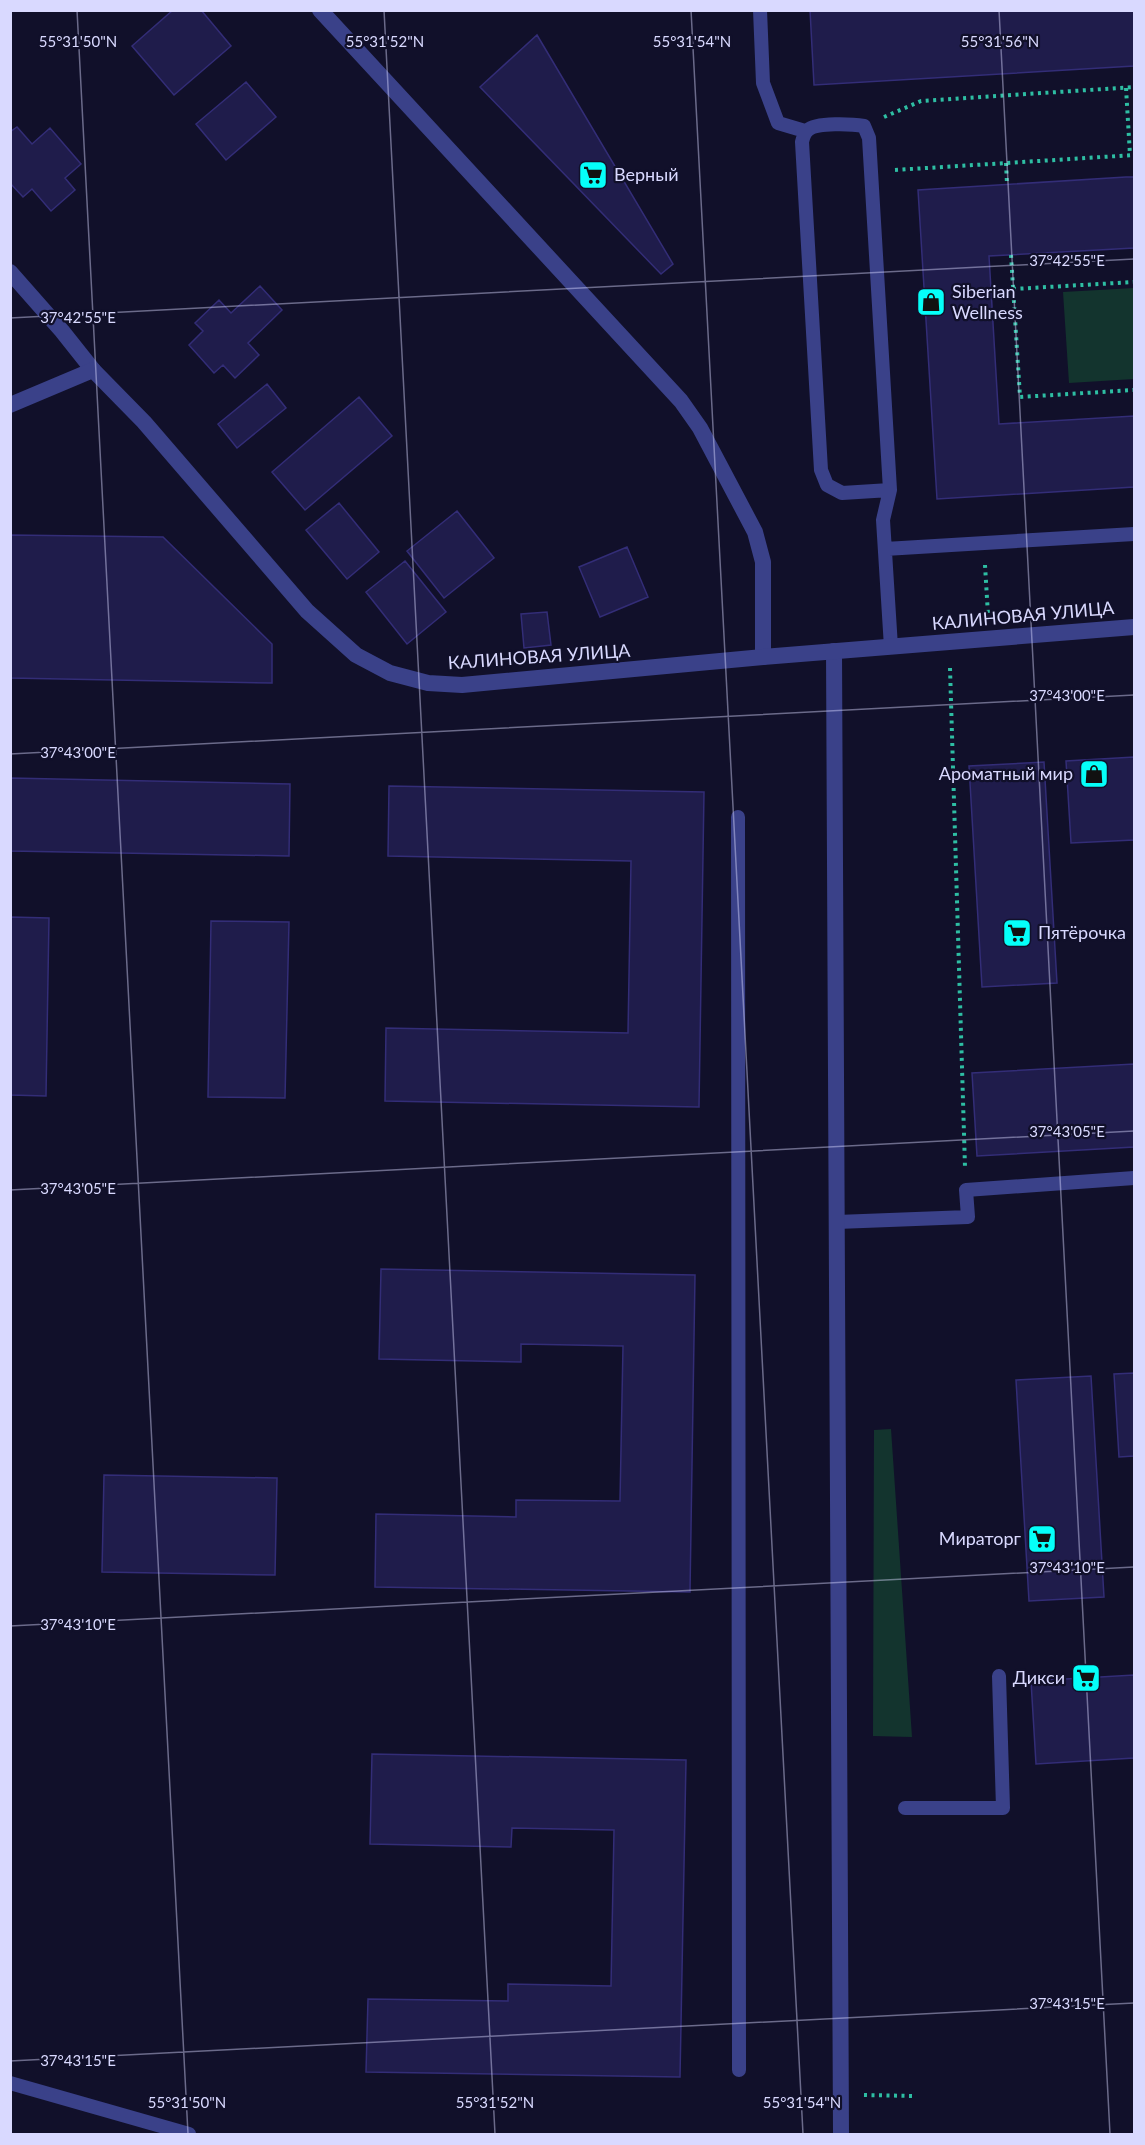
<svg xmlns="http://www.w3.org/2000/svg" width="1145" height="2145" font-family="Lato,sans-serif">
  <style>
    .green { fill: #13342e }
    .building { fill: #1f1c4b; stroke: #332d77; stroke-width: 1.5 }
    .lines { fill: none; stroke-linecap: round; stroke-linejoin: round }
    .path { stroke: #2ebea3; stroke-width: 4; stroke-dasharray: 3 4.5; stroke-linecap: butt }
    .service { stroke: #3a4189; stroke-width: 14 }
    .minor { stroke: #3a4189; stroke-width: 16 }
    .tertiary { stroke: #3a4189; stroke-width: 16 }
    .ticks { fill: none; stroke: #d9d9ff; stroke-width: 1.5; stroke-opacity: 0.45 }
    .labels { text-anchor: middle; stroke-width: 4.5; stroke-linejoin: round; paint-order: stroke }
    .poi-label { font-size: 18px; fill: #d9d9ff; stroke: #11102a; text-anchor: start }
    .street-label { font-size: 18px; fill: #d9d9ff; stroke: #11102a }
    .ticks-label { font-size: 15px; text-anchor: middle; fill: #d9d9ff; stroke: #11102a; stroke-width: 4.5; stroke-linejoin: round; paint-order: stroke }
  </style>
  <rect width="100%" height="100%" fill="#11102a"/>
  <path class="green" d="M1134,288V379L1069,383L1063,292Z
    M891,1429L912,1737L873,1736L874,1430Z"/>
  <path class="building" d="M173,10H201L231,46L174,95L132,46Z
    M810,10H1134V66L814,85Z
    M537,35L673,264L661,274L480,87Z
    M246,82L276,117L226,160L196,124Z
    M17,127L32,144L50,128L81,164L65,178L75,190L51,211L32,189L23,197L10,183V132Z
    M1126,177H1134V248L989,256L999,424L1134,416V487L937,499L918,190Z
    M260,286L282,310L248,343L259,355L235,378L223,365L214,373L189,345L203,331L195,323L219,300L231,313Z
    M267,384L286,408L237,448L218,424Z
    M359,397L392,436L305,510L272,472Z
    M339,503L379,552L347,579L306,530Z
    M457,511L494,558L444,598L407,551Z
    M10,535L163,537L272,644V683L10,678Z
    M627,547L648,597L600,617L579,567Z
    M405,561L446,612L407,644L366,592Z
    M547,612L551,645L524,648L521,614Z
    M1134,757V840L1071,843L1066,761Z
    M1044,762L1057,983L982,987L969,766Z
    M10,778L290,784L289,856L10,851Z
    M389,786L704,792L699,1107L385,1101L386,1028L628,1033L631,861L388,856Z
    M10,917L49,918L46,1096L10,1095Z
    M211,921L289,922L285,1098L208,1097Z
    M1134,1064V1147L977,1156L972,1073Z
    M381,1269L695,1275L690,1592L375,1587L376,1514L516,1517V1500L620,1501L623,1346L521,1344V1362L379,1359Z
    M1134,1373V1456L1119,1457L1114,1374Z
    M1091,1376L1104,1597L1029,1601L1016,1380Z
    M104,1475L277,1478L275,1575L102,1572Z
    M1134,1675V1758L1036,1764L1031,1681Z
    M372,1754L686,1760L680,2077L366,2072L368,1999L508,2001V1984L611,1986L614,1830L512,1828L511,1847L370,1844Z"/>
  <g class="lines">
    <path class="path" d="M1126,88L1130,155
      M884,117L921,101L1134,87
      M1006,163L1007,184
      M895,170L1134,155
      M1011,255L1020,397L1134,390
      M1013,289L1134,282
      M985,565L988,615
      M950,668L965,1167
      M864,2095L914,2096"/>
    <path class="service" d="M760,10L763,83L778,123L805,131
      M890,490L842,493L827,485L821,470L802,142C803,138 804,133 808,130C816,122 853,124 864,126L869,138L890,490L883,520L891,647
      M885,549L1134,534
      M738,817L739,2070
      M837,1222L968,1217L966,1190L1134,1178
      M905,1808H1003L999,1676
      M10,2083L189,2134"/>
    <path class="minor" d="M320,10L681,401L700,428L755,532L763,562V657
      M10,272L62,331L93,370
      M834,651L841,2134"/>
    <path class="tertiary" d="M10,405L93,370L144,422L307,611L356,655L390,673L428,683L462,685L763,657L1134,627"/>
  </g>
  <path class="ticks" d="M77,10L188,2134M384,10L495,2134M691,10L803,2134M999,10L1110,2134M10,318L1134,259M10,754L1134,695M10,1190L1134,1131M10,1626L1134,1567M10,2061L1134,2003"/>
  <defs>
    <g id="supermarket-square" transform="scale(1.5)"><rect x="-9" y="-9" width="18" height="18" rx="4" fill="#05fff9" stroke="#11102a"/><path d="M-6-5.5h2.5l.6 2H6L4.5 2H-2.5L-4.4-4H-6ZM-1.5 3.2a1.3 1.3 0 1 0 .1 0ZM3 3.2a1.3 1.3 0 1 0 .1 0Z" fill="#111"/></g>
    <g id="shop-square" transform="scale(1.5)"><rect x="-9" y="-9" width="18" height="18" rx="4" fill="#05fff9" stroke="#11102a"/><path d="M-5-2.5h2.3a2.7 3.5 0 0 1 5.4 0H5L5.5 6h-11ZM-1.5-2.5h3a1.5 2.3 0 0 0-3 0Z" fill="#111"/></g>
  </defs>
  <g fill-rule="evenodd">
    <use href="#supermarket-square" x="593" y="175"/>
    <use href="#shop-square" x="931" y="302"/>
    <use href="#shop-square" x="1094" y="774"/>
    <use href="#supermarket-square" x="1017" y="933"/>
    <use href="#supermarket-square" x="1042" y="1539"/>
    <use href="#supermarket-square" x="1086" y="1678"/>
  </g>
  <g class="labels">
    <g class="poi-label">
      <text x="614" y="181">Верный</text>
      <text x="952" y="298">Siberian<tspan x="952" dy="21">Wellness</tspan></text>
      <text x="1073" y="780" text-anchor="end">Ароматный мир</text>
      <text x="1038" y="939">Пятёрочка</text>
      <text x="1021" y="1545" text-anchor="end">Мираторг</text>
      <text x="1065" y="1684" text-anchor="end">Дикси</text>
    </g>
    <g class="street-label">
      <text transform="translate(1023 616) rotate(-5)" y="6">КАЛИНОВАЯ УЛИЦА</text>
      <text transform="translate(539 657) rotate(-4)" y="6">КАЛИНОВАЯ УЛИЦА</text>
    </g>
  </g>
  <g class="ticks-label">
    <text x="78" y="47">55°31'50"N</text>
    <text x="385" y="47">55°31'52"N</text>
    <text x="692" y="47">55°31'54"N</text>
    <text x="1000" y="47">55°31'56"N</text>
    <text x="1067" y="266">37°42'55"E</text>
    <text x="78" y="323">37°42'55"E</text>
    <text x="1067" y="701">37°43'00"E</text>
    <text x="78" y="758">37°43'00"E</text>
    <text x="1067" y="1137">37°43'05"E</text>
    <text x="78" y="1194">37°43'05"E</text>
    <text x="1067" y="1573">37°43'10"E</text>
    <text x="78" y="1630">37°43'10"E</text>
    <text x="1067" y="2009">37°43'15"E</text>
    <text x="78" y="2066">37°43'15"E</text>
    <text x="187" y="2108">55°31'50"N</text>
    <text x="495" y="2108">55°31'52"N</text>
    <text x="802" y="2108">55°31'54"N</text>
  </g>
  <rect width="1145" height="2145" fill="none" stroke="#d9d9ff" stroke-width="24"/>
</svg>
